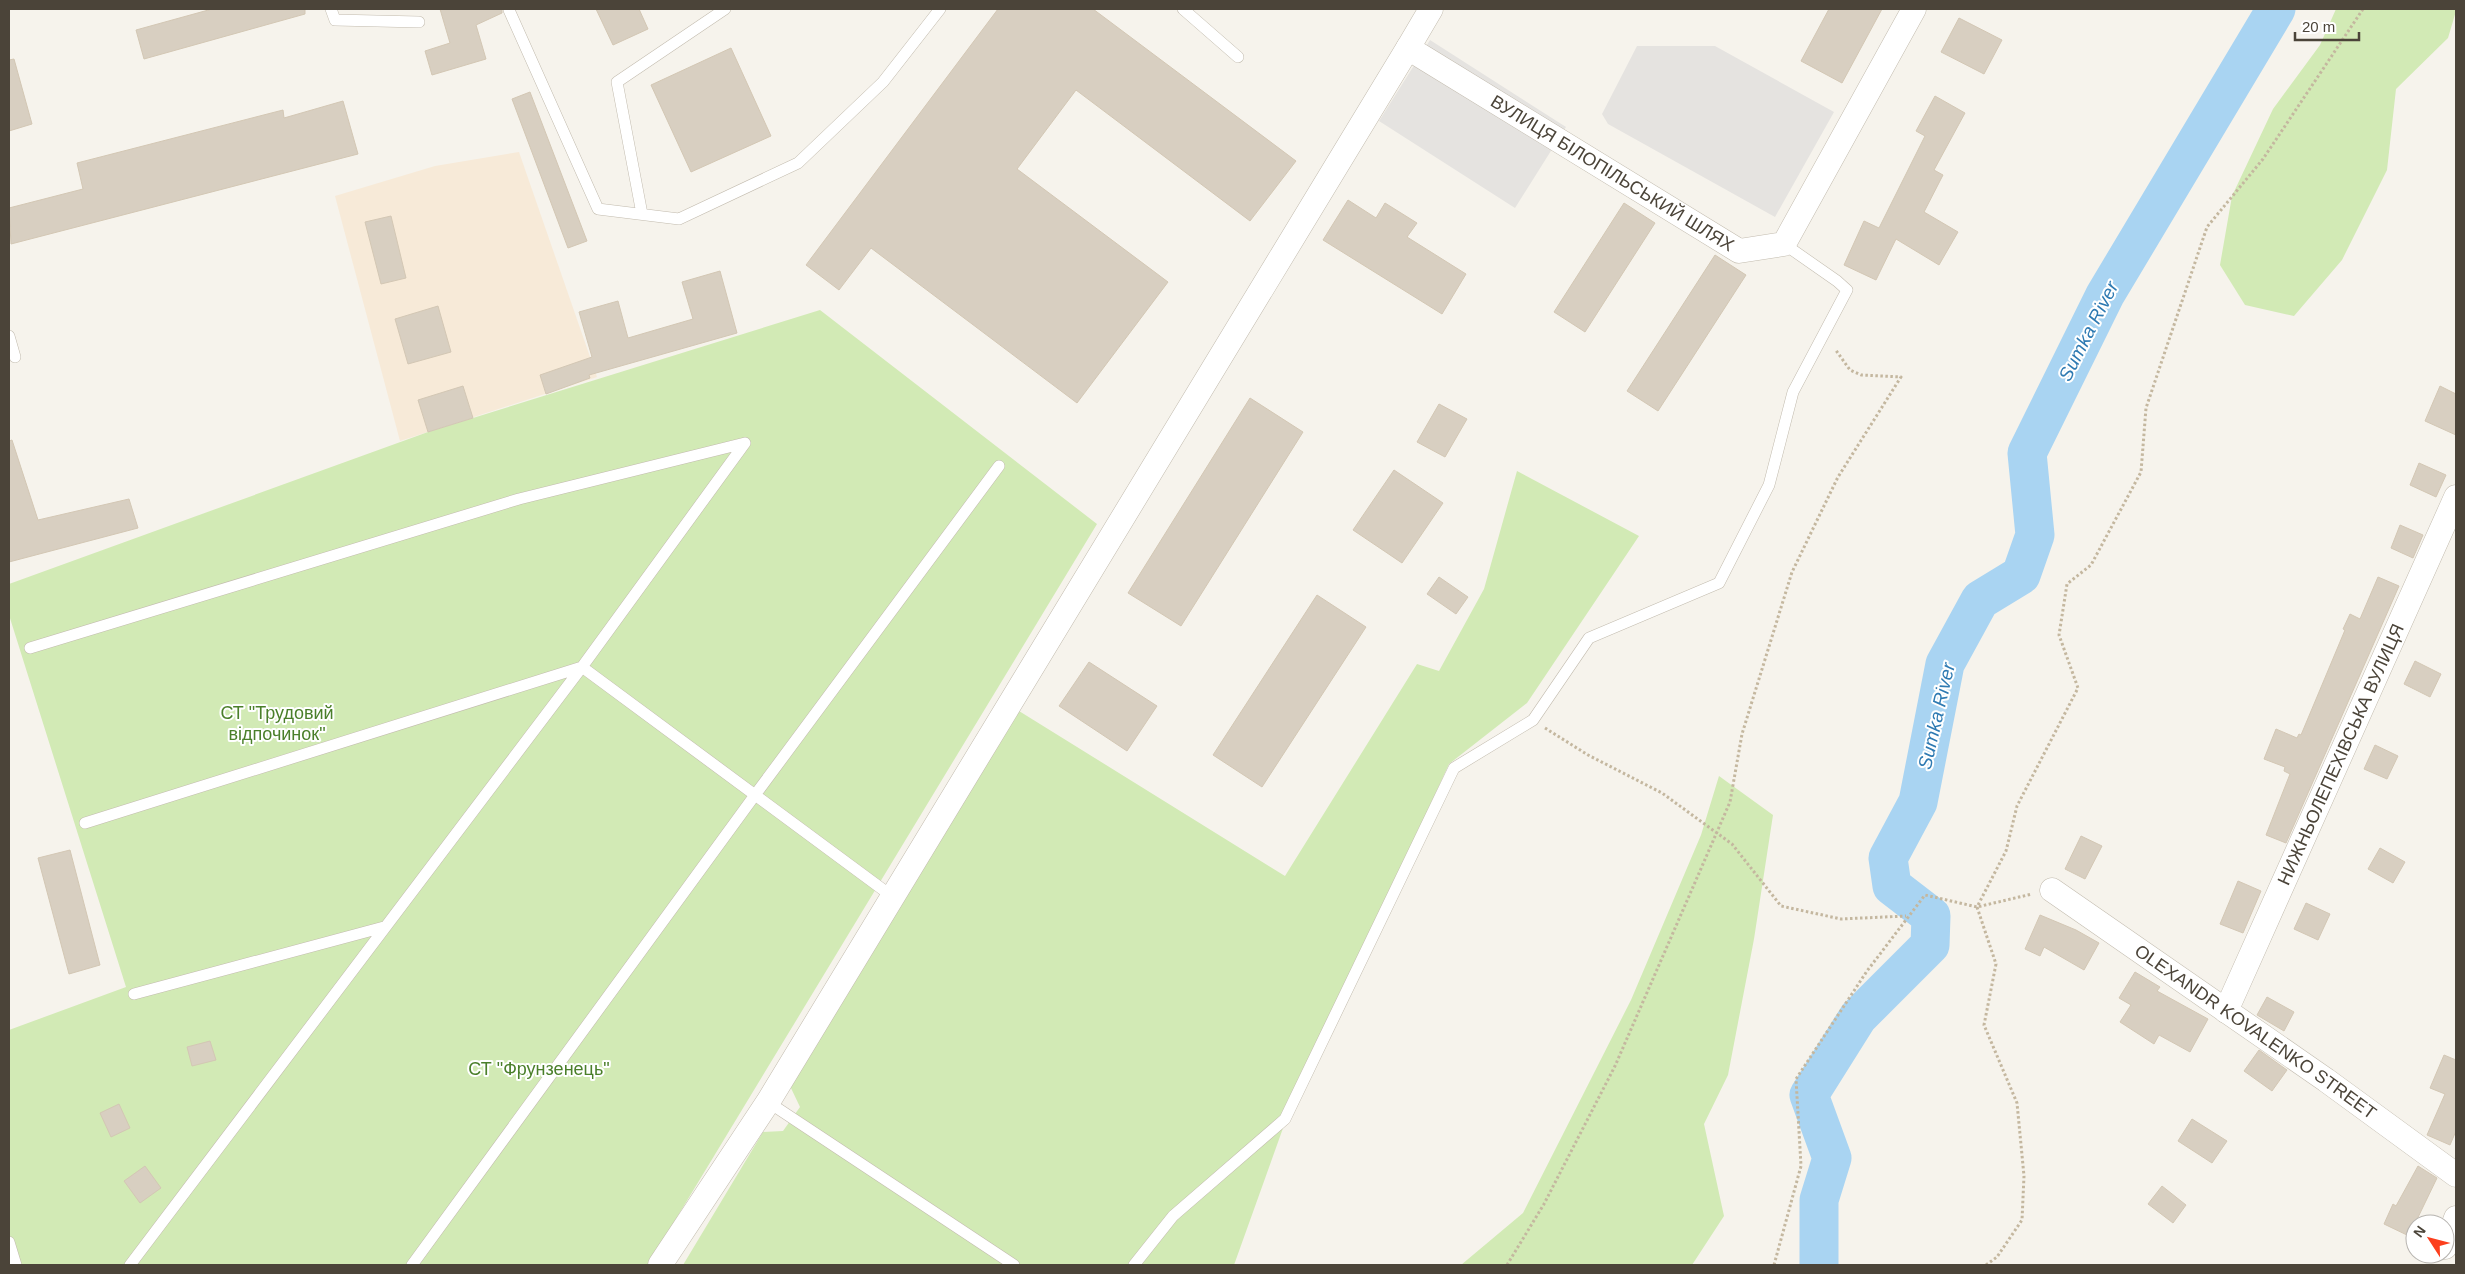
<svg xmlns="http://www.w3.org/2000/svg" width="2465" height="1274" font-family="Helvetica,sans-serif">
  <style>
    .commercial { fill: #f7ead8 }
    .green { fill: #d2eab5 }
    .parking { fill: #e5e3e0 }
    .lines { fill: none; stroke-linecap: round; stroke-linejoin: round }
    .river { stroke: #a9d4f2; stroke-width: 39 }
    .building { fill: #d8cfc1; stroke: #d3c7b4 }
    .lane-casing { stroke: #c2bbae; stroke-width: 12 }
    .street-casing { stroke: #c2bbae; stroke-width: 25 }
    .path { stroke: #c4b79f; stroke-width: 3; stroke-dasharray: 2.5 2.5; stroke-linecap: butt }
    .lane { stroke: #fff; stroke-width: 11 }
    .street { stroke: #fff; stroke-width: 24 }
    .labels { text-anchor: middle; stroke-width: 4; stroke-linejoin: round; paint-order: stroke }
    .street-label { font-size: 18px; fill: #4b4439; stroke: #fff }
    .park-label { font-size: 18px; fill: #4a7f2a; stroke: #fff }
    .water-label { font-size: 19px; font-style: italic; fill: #2e7ab2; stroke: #fff }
  </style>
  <rect width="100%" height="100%" fill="#f6f3ec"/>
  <path class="commercial" d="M519,152L597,377L400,441L335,196L435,166Z"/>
  <path class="green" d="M2336,9H2456V11L2448,38L2396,89L2387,170L2342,260L2294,316L2245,305L2220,265L2232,196L2273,109L2320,45Z
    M820,310L1097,524L648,1265H9V1030L126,987L9,615V584L428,432Z
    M1517,471L1639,536L1527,703L1449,764L1287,1117L1234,1265H683L763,1132L783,1131L800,1107L790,1086L1019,711L1285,876L1417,664L1439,671L1484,589Z
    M1719,776L1773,815L1754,939L1728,1075L1704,1124L1724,1216L1692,1265H1461L1523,1213L1631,1000L1701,835Z"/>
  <path class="parking" d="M1430,40L1566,127L1515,208L1379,121Z
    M1637,46H1715L1834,112L1775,217L1608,124L1602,114Z"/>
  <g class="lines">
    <path class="river" d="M1819,1265V1200L1832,1158L1809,1095L1858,1017L1930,945L1931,916L1892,886L1888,858L1918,802L1945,664L1980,600L2021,575L2035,535L2027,453L2105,295L2276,9"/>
  </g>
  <path class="building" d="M212,9H305V14L144,59L136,30Z
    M440,9H502V13L476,25L486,59L432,75L425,51L450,43Z
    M596,9H639L648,29L613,45Z
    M998,9H1093L1296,161L1250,221L1076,90L1017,169L1168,282L1077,403L871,248L839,290L806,265Z
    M1829,9H1882L1842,83L1801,61Z
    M1959,18L2002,40L1984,74L1941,52Z
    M731,48L771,136L691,172L651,85Z
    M14,59L32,124L9,131V60Z
    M530,92L587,241L568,248L512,99Z
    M1935,96L1965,113L1934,170L1943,175L1924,212L1958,232L1939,265L1896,239L1876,280L1844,265L1864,221L1879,228L1925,136L1916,131Z
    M343,101L358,154L11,244L9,208L83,189L77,163L283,110L284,118Z
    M1348,200L1376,218L1385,203L1417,223L1407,237L1466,274L1442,314L1323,240Z
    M1624,203L1655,223L1585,332L1554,312Z
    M391,216L406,278L381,284L365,222Z
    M1715,255L1746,275L1658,411L1627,391Z
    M720,271L737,333L589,375L590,378L546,394L540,375L592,357L579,312L618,301L628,338L693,319L682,282Z
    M438,306L451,352L408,364L395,319Z
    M463,386L473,418L428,432L418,400Z
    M2440,386L2456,394V435L2425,421Z
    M1250,398L1303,432L1181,626L1128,593Z
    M1439,404L1467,419L1445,457L1417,442Z
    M12,440L38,520L129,499L138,528L9,562V441Z
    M2419,463L2446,475L2436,497L2410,485Z
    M1394,470L1443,503L1402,563L1353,530Z
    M2400,525L2423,535L2413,558L2391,548Z
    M1439,577L1468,597L1456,614L1427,594Z
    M2378,577L2399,586L2286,843L2266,835L2290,774L2284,771L2285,767L2264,759L2276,729L2297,738L2299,734L2301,735L2345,630L2343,629L2350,614L2360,619Z
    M1317,595L1366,627L1262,787L1213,755Z
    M2415,661L2441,674L2430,697L2404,684Z
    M1089,662L1157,706L1127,751L1059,706Z
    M2375,745L2398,756L2387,779L2364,769Z
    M2081,836L2102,846L2085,879L2065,869Z
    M2380,848L2405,862L2393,883L2368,869Z
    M70,850L100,965L69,974L38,858Z
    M2238,881L2261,891L2243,933L2220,924Z
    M2306,903L2330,914L2318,940L2294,929Z
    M2040,915L2076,930L2099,943L2084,970L2044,947L2040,956L2025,949Z
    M2135,972L2160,987L2157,991L2208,1019L2190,1052L2159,1035L2154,1044L2120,1022L2131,1005L2119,998Z
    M2267,997L2294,1012L2284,1031L2257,1015Z
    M210,1041L216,1060L192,1066L187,1047Z
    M2259,1050L2287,1070L2272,1091L2244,1071Z
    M2444,1055L2456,1060V1131L2450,1145L2427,1135L2445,1094L2430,1088Z
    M119,1104L130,1128L111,1137L100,1113Z
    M2192,1119L2227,1141L2212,1163L2178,1141Z
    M145,1166L161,1188L140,1203L124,1181Z
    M2418,1166L2437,1178L2409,1236L2384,1224L2393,1204L2396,1206Z
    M2162,1186L2186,1205L2173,1223L2148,1204Z"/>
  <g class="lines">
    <g class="lane-casing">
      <path id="lane" d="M331,9L335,20L419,22
        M1183,9L1238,57
        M509,10L598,209L679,219L798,163L883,82L940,9
        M642,214L617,82L725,9
        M9,336L15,357
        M30,648L519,499L745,443L582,667L130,1265
        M85,823L582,667L893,897
        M134,994L384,927
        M768,1102L1014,1265
        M9,1242L16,1265
        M412,1265L755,795L999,466
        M1134,1265L1173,1216L1285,1119L1454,768L1533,720L1589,638L1719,583L1769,485L1793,392L1847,290L1837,281L1784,244"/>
    </g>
    <g class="street-casing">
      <g id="street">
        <path id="s1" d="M1431,9L1408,48L1739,251L1784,244L1914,9"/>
        <path id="s2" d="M2052,890L2326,1080L2456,1175"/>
        <path id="s3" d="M2226,1011L2456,497"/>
        <path d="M2445,1247L2456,1218"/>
        <path d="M660,1265L768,1102L1408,48"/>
      </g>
    </g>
    <path class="path" d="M1545,728L1588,755L1662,793L1732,844L1781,906L1841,919L1906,916
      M1507,1265L1544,1204L1615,1066L1730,802L1742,734L1792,572L1838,477L1901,377L1861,375L1850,370L1835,349
      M1774,1265L1801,1166L1796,1079L1867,971L1925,895L1977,907L2032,894
      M1986,1265L1997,1257L2022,1220L2024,1176L2017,1103L1984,1025L1996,964L1977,907L2006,851L2017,806L2078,688L2059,635L2067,584L2091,565L2141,472L2146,408L2207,227L2263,159L2363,9"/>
    <use href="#lane" class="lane"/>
    <use href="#street" class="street"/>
  </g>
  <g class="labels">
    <g class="street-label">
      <text dy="6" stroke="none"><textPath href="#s1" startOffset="285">ВУЛИЦЯ БІЛОПІЛЬСЬКИЙ ШЛЯХ</textPath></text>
      <text dy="6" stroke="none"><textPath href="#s3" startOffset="281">НИЖНЬОЛЕПЕХІВСЬКА ВУЛИЦЯ</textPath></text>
      <text dy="6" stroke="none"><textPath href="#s2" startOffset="248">OLEXANDR KOVALENKO STREET</textPath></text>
    </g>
    <g class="park-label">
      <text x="277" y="719">СТ "Трудовий<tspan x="277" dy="21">відпочинок"</tspan></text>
      <text x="539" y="1075">СТ "Фрунзенець"</text>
    </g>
    <g class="water-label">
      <text transform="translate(2088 331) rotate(-63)" y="7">Sumka River</text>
      <text transform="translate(1936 716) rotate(-77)" y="7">Sumka River</text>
    </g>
  </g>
  <rect width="2465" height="1274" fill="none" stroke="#4b4439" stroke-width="20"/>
  <g transform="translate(2430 1239) rotate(306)"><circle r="24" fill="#ffffff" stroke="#b7b4b0"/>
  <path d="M0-4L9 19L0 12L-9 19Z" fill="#fc3f1d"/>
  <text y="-8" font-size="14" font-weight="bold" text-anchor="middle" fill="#4b4439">N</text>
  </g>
  <path d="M2295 32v8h64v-8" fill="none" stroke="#4b4439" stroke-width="2.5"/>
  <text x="2302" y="32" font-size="15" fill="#4b4439" stroke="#ffffff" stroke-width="4" paint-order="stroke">20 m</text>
</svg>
